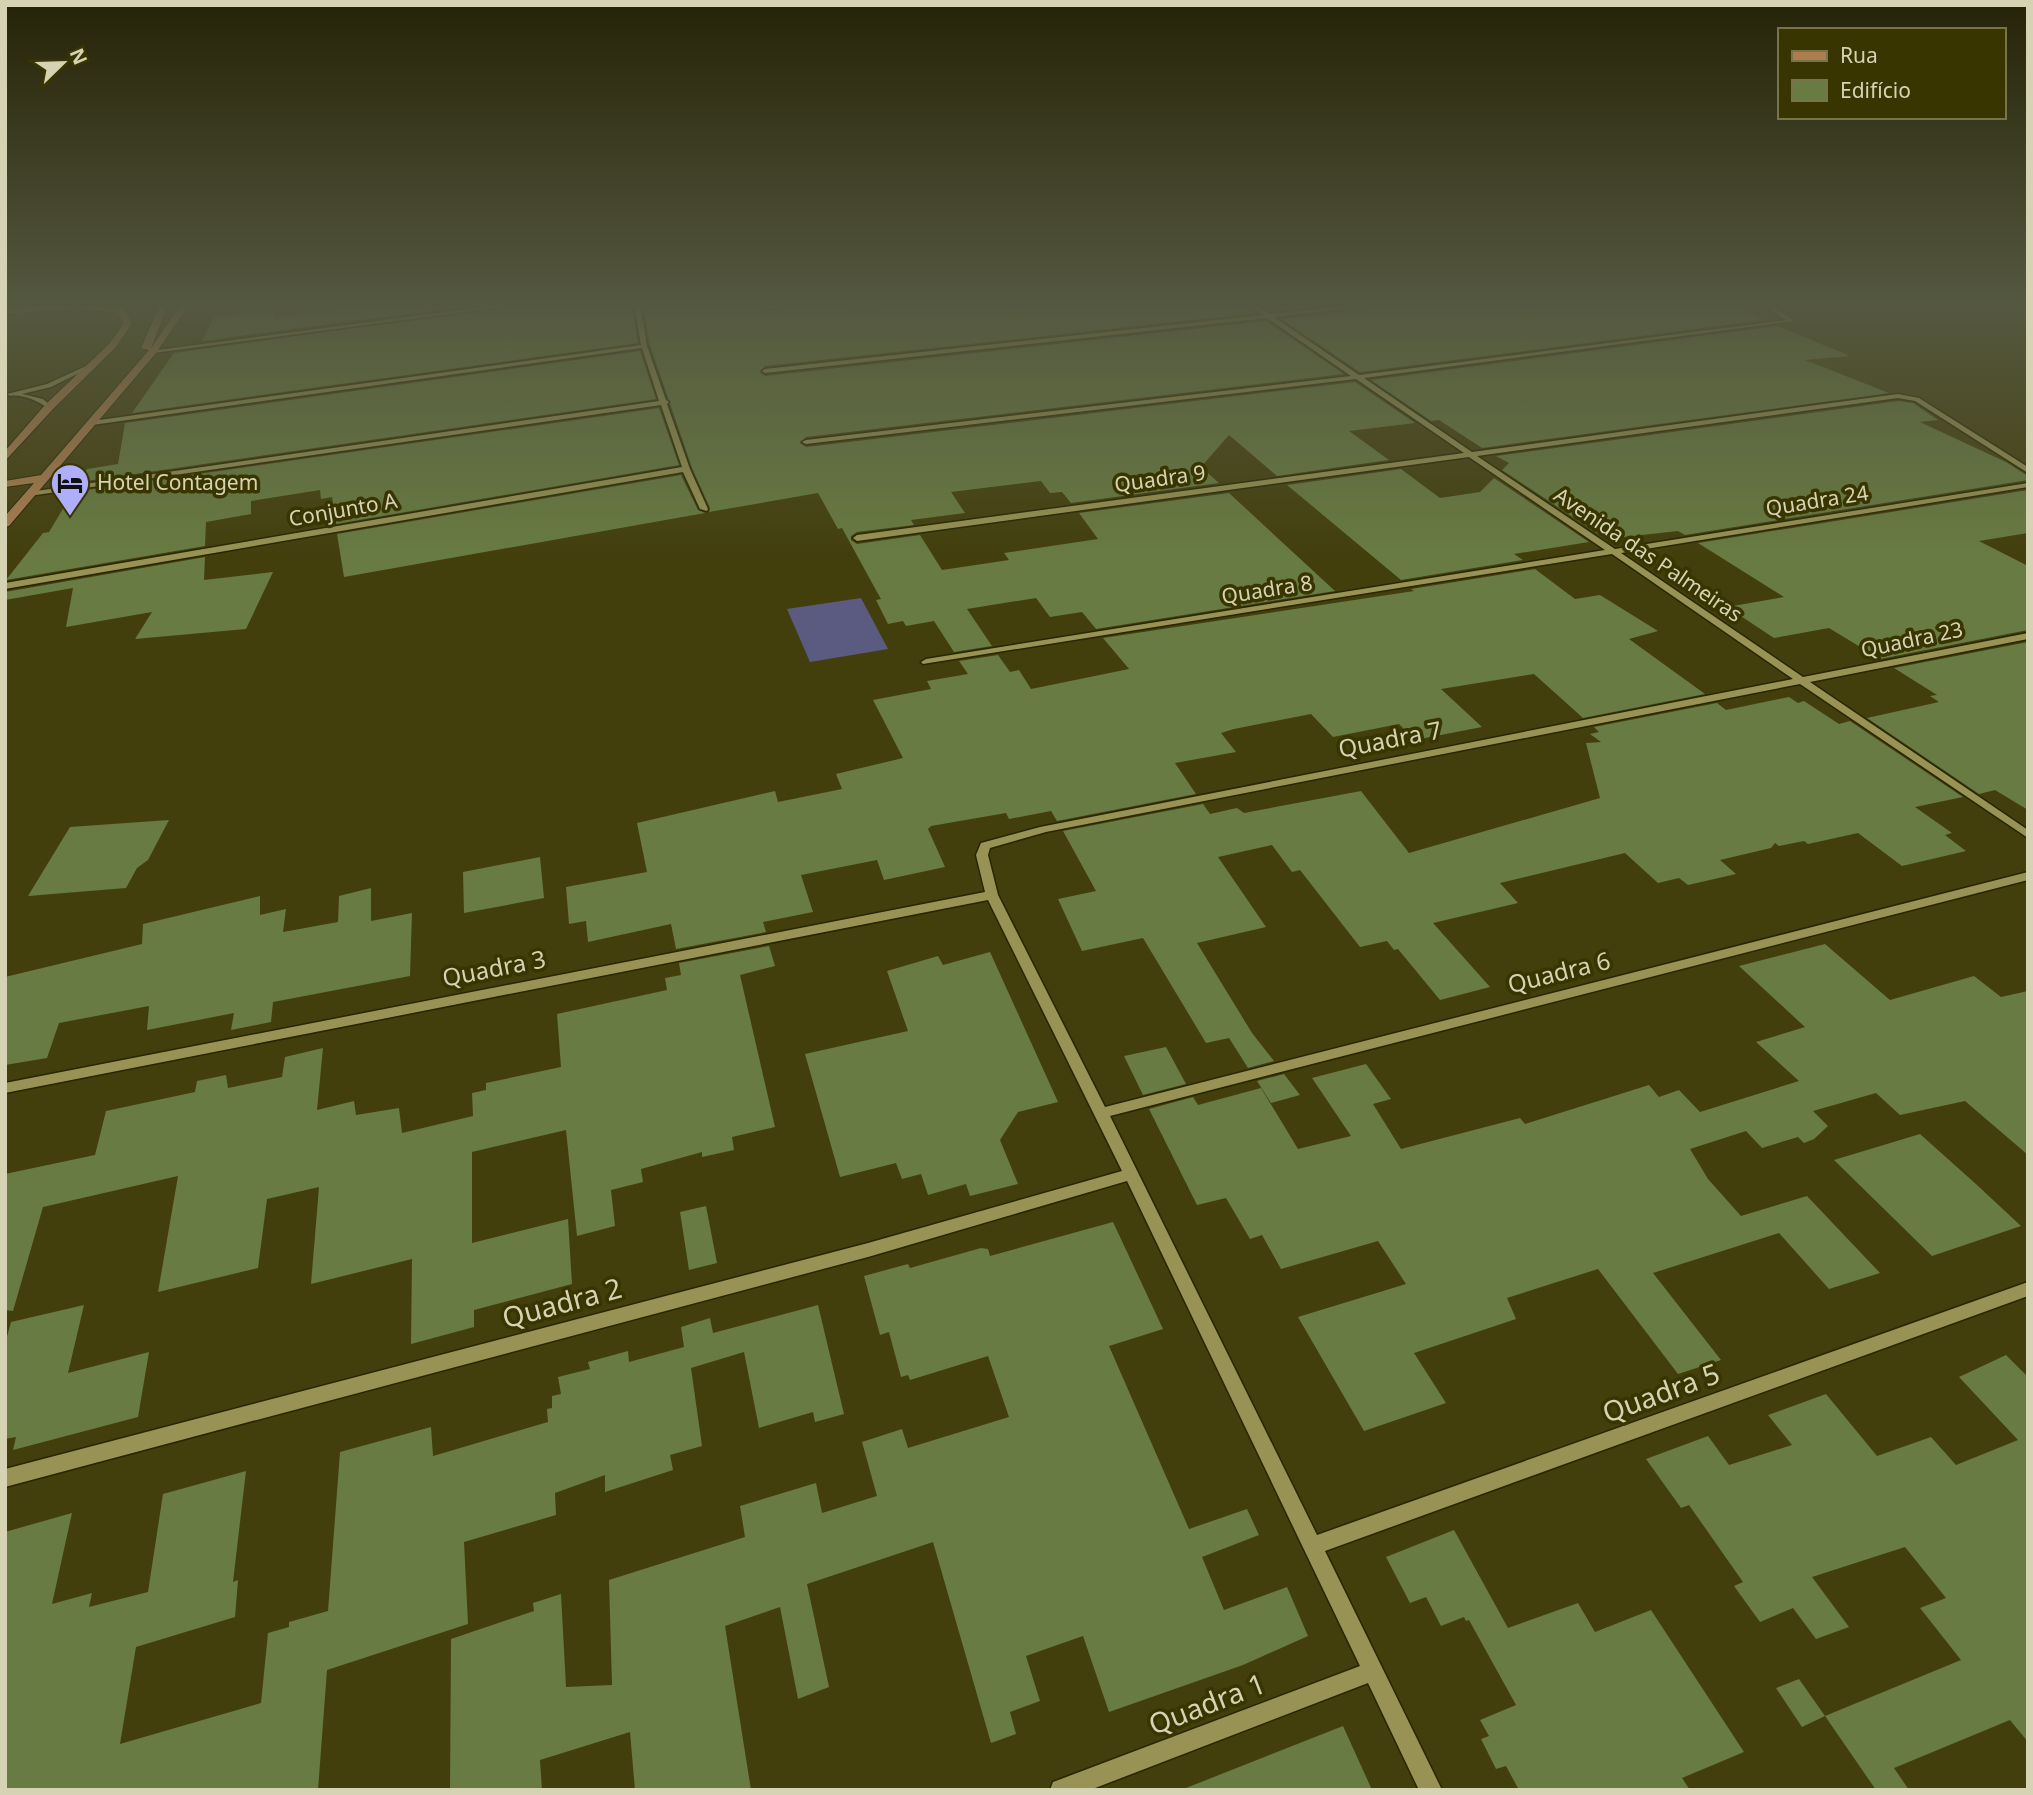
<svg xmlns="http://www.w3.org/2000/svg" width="2033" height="1795" font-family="'Noto Sans',sans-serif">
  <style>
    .green { fill: #5b5a81 }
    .building { fill: #687b42 }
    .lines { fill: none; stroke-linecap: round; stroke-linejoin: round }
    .minor-casing { stroke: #282604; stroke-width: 3 }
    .major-casing { stroke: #282604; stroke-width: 2 }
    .minor { fill: #989354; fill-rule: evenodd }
    .major { fill: #ad7d4f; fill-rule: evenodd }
    .labels { text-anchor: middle; stroke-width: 7; stroke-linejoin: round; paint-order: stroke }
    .far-street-label { font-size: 21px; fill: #d5d3b4; stroke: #393501 }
    .far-poi-label { font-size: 21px; fill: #d5d3b4; stroke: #393501; text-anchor: start }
    .street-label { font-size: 24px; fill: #d5d3b4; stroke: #393501 }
    .near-street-label { font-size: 28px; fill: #d5d3b4; stroke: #393501 }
  </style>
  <rect width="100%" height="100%" fill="#433f0d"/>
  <path class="green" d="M861,598L888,649L810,662L787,609Z"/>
  <path class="building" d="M336,303H489L202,341L214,317L274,310L275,317L338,309Z
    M534,303H631L638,343L132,413L174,353Z
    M643,303H766L758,308L764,312L813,304L826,307L845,305L851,313L943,303H1243L1256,313L765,366L760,372L765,376L1266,321L1344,374L806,437L800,443L806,447L1355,382L1415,423L1349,431L1389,460L1277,476L1229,435L1201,467L1219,483L1071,503L1062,492L1050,493L1041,481L951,492L965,513L911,520L914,525L857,532L851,536V540L857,544L920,535L942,570L1009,560L1004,553L1098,539L1079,513L1229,493L1335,591L1096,629L1082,612L1050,617L1036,598L967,609L992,646L954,652L934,621L906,626L903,621L888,624L876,600L881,599L877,592L842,528L838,529L818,493L709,512L710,508L692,468L650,345Z
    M1258,303H1324L1327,305L1271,311Z
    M1432,303H1725L1764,320L1360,372L1281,319Z
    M1778,326L1850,356L1805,360L1889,393L1482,448L1439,420L1431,421L1371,380Z
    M640,351L656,399L79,482L87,469L118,464L125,423Z
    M1898,401L1913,403L1938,420L1920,422L2006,462L2028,476V480L1685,535L1678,531L1606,539L1502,470L1509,463L1496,456Z
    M659,408L679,465L336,524L332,497L321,499L320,490L251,501V514L206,522L205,546L6,580L43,533L49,532L73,492Z
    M1401,469L1440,498L1480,492L1494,478L1589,542L1514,554L1523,560L1401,580L1287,485Z
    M681,475L698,510L705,513L344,577L337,534Z
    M2028,490V533L1979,541L2028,566V630L1880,659L1829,628L1774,638L1727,607L1784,597L1698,543Z
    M205,557L204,580L273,572L246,629L135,639L152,612L66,627L73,588L5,600V592Z
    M1535,569L1575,599L1600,595L1658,631L1629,639L1705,694L1583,718L1534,674L1441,689L1482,727L1415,740L1399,724L1333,737L1311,714L1234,729L1221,733L1236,752L1175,763L1196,794L1057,821L1051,811L1009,819L1006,813L931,826L928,829L945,867L884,880L877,860L801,875L813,912L763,922L766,932L676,949L671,924L588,942L586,921L569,924L566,887L647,872L637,823L775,791L778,802L842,789L836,774L903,758L873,700L931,689L927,681L968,674L959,661L998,655L1010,672L1019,670L1031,689L1129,669L1103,638L1414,591L1411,589Z
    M2028,642V810L1995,790L1979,794L1867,718L1939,702L1930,696L1937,695L1894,668Z
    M1789,697L1798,703L1804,701L1839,724L1850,721L1963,797L1915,807L1952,833L1945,835L1966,851L1902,866L1858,833L1808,844L1804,841L1779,846L1775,843L1771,848L1720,860L1736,874L1688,885L1679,878L1658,883L1625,853L1500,883L1518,903L1433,923L1490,987L1440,1000L1398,949L1394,950L1387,941L1360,947L1300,870L1292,872L1272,845L1218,857L1266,927L1197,943L1252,1033L1274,1061L1248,1068L1229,1038L1206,1043L1143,938L1082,951L1058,899L1096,891L1063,831L1203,804L1210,814L1237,808L1244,813L1361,791L1409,853L1600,798L1586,743L1601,742L1590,734L1599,732L1594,727L1717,703L1726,710Z
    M169,820L148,860L137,868L126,888L28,896L70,827Z
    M540,857L544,898L464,913L463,872Z
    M371,888V921L412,913L410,976L273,1002L271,1022L231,1030L234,1013L147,1030L149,1006L59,1023L47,1058L5,1065V977L142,944L143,924L260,896V915L286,909L283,932L338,922L339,896Z
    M1825,944L1890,1000L1974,976L2001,997L2028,991V1155L1965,1101L1900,1115L1876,1093L1813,1111L1828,1126L1814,1139L1804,1143L1798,1137L1762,1148L1746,1131L1690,1149L1708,1179L1741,1216L1807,1196L1880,1273L1829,1289L1779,1233L1653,1273L1721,1360L1678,1374L1598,1269L1507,1298L1516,1319L1414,1353L1446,1403L1364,1431L1298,1317L1406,1284L1378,1241L1281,1269L1262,1235L1250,1239L1226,1198L1197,1205L1149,1109L1193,1097L1198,1105L1261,1088L1298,1149L1351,1136L1312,1078L1366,1064L1391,1099L1373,1104L1401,1149L1520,1118L1525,1124L1649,1085L1659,1097L1679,1090L1700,1112L1799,1081L1756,1042L1805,1027L1739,966Z
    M769,946L775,966L740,975L775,1127L732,1137L734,1150L702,1157V1152L641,1169L643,1182L611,1190L615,1226L577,1236L566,1130L472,1152V1243L568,1219L572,1284L474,1310V1327L411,1344L412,1259L311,1284L319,1187L267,1199L258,1268L158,1292L178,1176L43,1207L13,1311L5,1310V1174L95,1155L106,1111L195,1092L197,1081L226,1075L228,1088L282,1077L285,1057L323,1048L317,1110L354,1101L356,1115L399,1108L402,1133L473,1116L472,1093L486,1090V1083L561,1067L557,1014L667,990L665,978L681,975L679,963Z
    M990,952L1058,1102L1018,1112L1000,1140L1018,1184L970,1196L966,1184L928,1195L921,1174L902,1179L896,1163L840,1177L805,1054L908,1031L887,971L938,956L943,965Z
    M1166,1047L1186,1084L1143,1095L1124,1056Z
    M1284,1074L1300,1095L1271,1103L1257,1081Z
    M1920,1134L1977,1185L2021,1226L1932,1256L1834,1160Z
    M706,1206L717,1263L689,1270L680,1212Z
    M1113,1222L1163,1329L1109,1346L1189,1529L1247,1509L1259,1535L1202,1557L1224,1610L1287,1587L1308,1636L1243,1665L1109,1712L1083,1636L1026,1656L1040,1701L1010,1712L1016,1734L991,1743L933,1542L807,1584L829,1687L798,1699L780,1607L725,1626L751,1790H635L630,1732L540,1760L542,1790H450L451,1639L534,1611L533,1603L561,1594L566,1687L612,1685L609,1580L745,1537L740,1506L816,1483L822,1513L877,1496L862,1442L902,1429L908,1448L1009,1417L988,1356L910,1380L908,1375L901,1377L889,1332L880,1335L864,1276L908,1264L910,1268L981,1248L988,1249L990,1256Z
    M84,1305L68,1373L149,1352L138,1417L13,1450L16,1437L5,1439V1344L11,1322Z
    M818,1305L844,1414L815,1422L813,1412L759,1428L744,1352L691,1368L702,1446L670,1455L673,1470L605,1492V1475L555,1493L556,1515L464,1542L468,1624L327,1670L318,1790H5V1532L72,1513L52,1604L92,1593L89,1607L148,1592L163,1494L246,1471L233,1582L238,1580L235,1617L136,1647L120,1744L261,1703L268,1633L289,1627V1622L328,1611L340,1452L431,1427L433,1456L548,1422L547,1409L552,1408V1396L561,1394L558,1377L590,1369L588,1362L628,1351L629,1362L684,1347L681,1327L710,1318L713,1333Z
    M2006,1355L2028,1377V1742L2010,1720L1894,1768L1909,1790H1876L1825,1716L1802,1727L1776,1688L1799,1679L1825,1716L1961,1660L1920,1608L1946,1598L1905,1547L1812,1577L1849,1627L1816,1639L1793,1608L1760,1622L1734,1586L1743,1582L1689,1505L1681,1508L1646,1459L1708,1436L1729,1465L1792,1445L1768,1415L1826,1394L1877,1456L1931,1437L1956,1465L2018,1440L1959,1377Z
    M1454,1530L1508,1628L1578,1603L1595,1632L1651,1610L1744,1752L1682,1778L1690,1790H1519L1506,1766L1496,1769L1481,1739L1489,1736L1480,1720L1516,1705L1469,1620L1466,1621L1464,1617L1441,1626L1426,1597L1410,1603L1386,1557Z
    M1343,1726L1372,1790H1186V1788Z"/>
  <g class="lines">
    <g class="minor-casing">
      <path id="minor" d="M512,303H532L153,353L150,351Z
        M634,303H640L647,346L666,400L669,402L667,404L690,469L708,509L707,511L700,509L683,472L5,589V583L682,467L661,405L29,496L25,494L29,492L659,401L642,348L92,425L88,423L92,421L641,345Z
        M781,303H803L764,309L761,307Z
        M1246,303H1253L1270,314L1371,303H1394L1274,317L1359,375L1786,320L1759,303H1767L1795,321L1364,378L1472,452L1898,394L1919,398L2028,467V473L1915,401L1898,398L1477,456L1615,549L2028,483V487L1621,553L1803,677L2028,633V639L1810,682L2028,830V838L1800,684L1046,832L990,848L988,855L998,895L1105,1107L2028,872V880L1110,1116L1317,1535L2028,1282V1296L1325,1551L1442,1790H1419L1368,1683L1090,1790H1050L1053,1782L1061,1779L1360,1666L1127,1181L868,1257L5,1487V1469L868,1243L1122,1171L988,900L5,1093V1083L985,892L976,855L981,843L1040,827L1793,679L1612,554L923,664L921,662L926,659L1605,550L1469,457L857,541L853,538L857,535L1464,453L1356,379L806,444L802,442L806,440L1351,376L1267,318L765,373L762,371L765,369L1263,315Z
        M86,366L91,367L51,387L22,394L43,399L51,406V408H47C37,400 21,394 10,396L7,394L47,384Z"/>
    </g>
    <g class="major-casing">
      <path id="major" d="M66,303L124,309L132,323L116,347L53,409L5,461V451L45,405L110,343L124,323L118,313L77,308L5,314V308Z
        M161,303H169L151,348L182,303H190L156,353L9,526L5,527V516L34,483L5,487V481L41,475L149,350L141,348Z"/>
    </g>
    <use href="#minor" class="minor"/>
    <use href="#major" class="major"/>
  </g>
  <linearGradient id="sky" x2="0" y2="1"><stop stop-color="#252307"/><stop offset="0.55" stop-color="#555840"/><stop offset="1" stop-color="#555840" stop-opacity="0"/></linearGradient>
  <rect width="2033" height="555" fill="url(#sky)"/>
  <defs>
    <g id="hotel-pin" transform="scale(2.0125)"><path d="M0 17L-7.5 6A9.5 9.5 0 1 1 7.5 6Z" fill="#afaefa" stroke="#393501"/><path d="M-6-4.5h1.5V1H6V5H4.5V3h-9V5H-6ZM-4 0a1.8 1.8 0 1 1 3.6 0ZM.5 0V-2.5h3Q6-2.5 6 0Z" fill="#111"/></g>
  </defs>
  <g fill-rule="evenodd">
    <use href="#hotel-pin" x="70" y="483"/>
  </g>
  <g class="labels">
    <g class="far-street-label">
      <text transform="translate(1160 479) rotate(-8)" y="7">Quadra 9</text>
      <text transform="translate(1817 501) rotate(-9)" y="7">Quadra 24</text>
      <text transform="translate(343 510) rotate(-10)" y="7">Conjunto A</text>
      <text transform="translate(1648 555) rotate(34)" y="7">Avenida das Palmeiras</text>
      <text transform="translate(1267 590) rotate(-9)" y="7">Quadra 8</text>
      <text transform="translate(1912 640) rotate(-12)" y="7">Quadra 23</text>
    </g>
    <g class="far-poi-label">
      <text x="97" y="490">Hotel Contagem</text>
    </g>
    <g class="street-label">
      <text transform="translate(1390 740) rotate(-11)" y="8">Quadra 7</text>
      <text transform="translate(494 969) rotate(-11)" y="8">Quadra 3</text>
      <text transform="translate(1559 973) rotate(-14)" y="8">Quadra 6</text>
    </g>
    <g class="near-street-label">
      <text transform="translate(562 1303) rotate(-15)" y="10">Quadra 2</text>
      <text transform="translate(1661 1393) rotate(-20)" y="10">Quadra 5</text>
      <text transform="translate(1207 1704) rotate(-21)" y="10">Quadra 1</text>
    </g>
  </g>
  <rect width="2033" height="1795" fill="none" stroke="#d5d3b4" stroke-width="14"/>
  <rect x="1778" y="28" width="228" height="91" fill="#393501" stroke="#777449" stroke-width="2"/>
  <rect x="1792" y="51" width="35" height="10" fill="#ad7d4f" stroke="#777449" stroke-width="2"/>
  <text x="1840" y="63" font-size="21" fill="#d5d3b4">Rua</text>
  <rect x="1792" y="80" width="35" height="21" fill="#687b42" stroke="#777449" stroke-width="2"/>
  <text x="1840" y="98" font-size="21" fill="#d5d3b4">Edifício</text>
  <g transform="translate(63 63) rotate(67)" stroke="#393501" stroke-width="5" paint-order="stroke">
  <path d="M0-5L12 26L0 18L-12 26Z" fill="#d5d3b4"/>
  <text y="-10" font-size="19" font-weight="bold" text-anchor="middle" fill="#d5d3b4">N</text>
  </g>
</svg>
